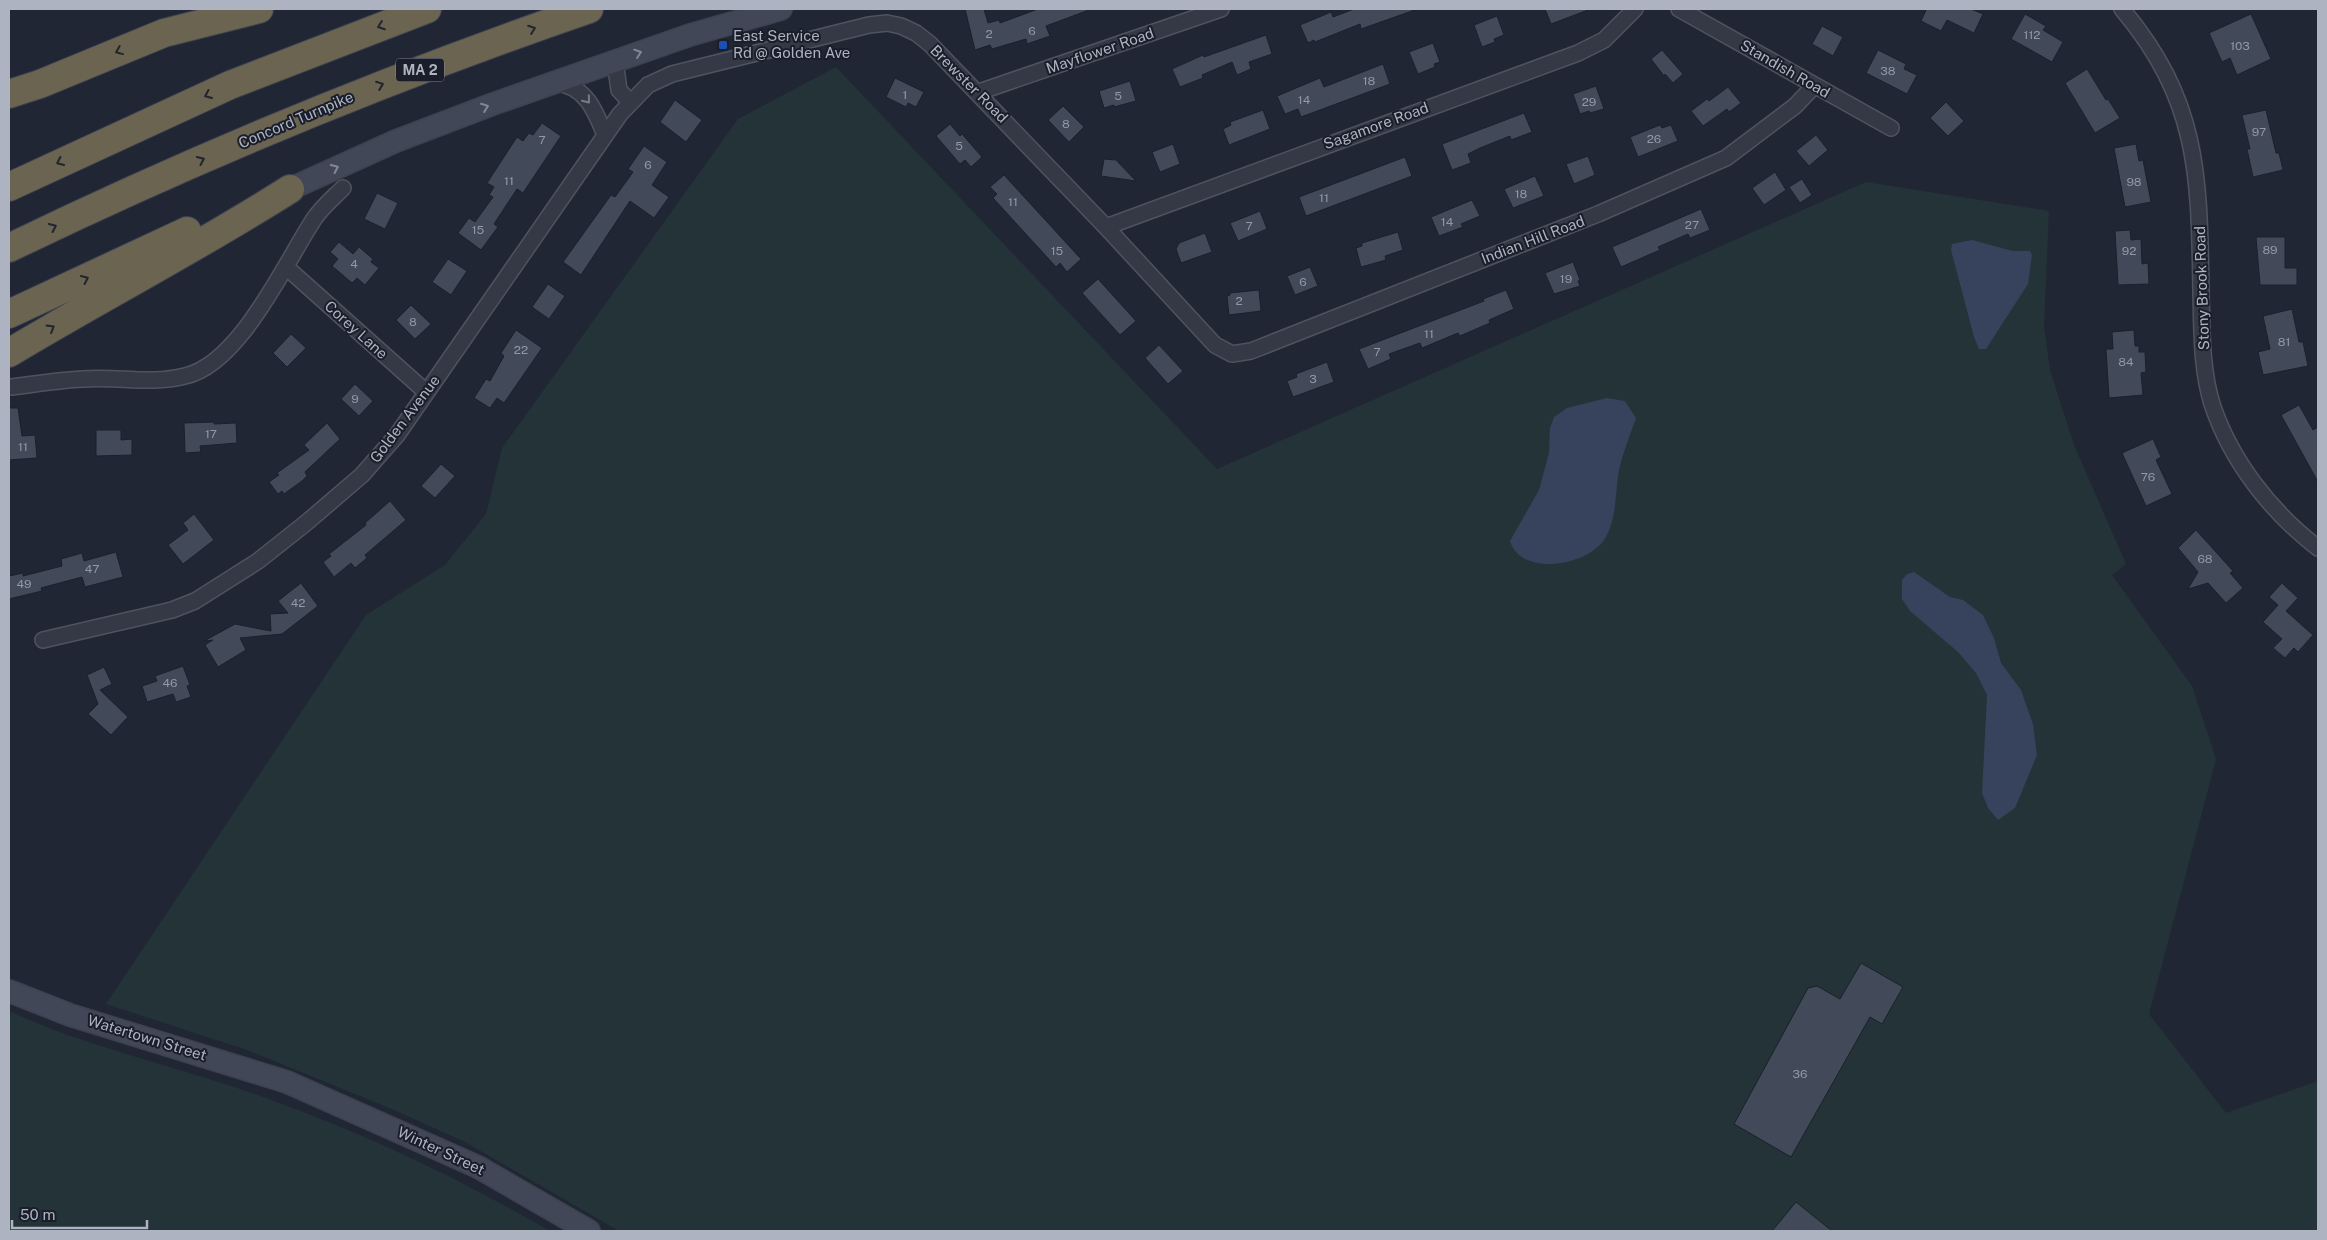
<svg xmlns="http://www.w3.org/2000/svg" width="2327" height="1240" font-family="'Public Sans',sans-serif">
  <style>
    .green { fill: #233337 }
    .water { fill: #37425d }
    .building { fill: #424959; stroke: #1b202c }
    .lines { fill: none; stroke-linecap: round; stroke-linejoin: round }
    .street-casing { stroke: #4e5360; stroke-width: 18 }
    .secondary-casing { stroke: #3d424f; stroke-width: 24 }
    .highway-casing { stroke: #3e4350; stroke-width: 30 }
    .street { stroke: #343945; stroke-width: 15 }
    .secondary { stroke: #424758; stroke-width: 21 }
    .highway { stroke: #6b6451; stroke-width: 28 }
    .oneway { stroke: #21252e }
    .oneway2 { stroke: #838898 }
    .oneway3 { stroke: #777c8a }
    .transit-dot { fill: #1a4fb4; stroke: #191e2a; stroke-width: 2 }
    .labels { text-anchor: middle; stroke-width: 4; stroke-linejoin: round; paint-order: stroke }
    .number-label { font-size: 12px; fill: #9398a8 }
    .shield { fill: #191e2a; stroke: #818694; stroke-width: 1 }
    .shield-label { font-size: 14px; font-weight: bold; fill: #aeb3c2 }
    .poi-label { font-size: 15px; fill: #aeb3c2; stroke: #191e2a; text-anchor: start }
    .street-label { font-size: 15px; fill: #aeb3c2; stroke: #191e2a }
  </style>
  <rect width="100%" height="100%" fill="#212635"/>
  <path class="green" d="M836,67L1217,469L1866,182L2049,211L2044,326L2050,370L2074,445L2126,564L2112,575L2192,686L2216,759L2149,1014L2226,1113L2318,1081V1231H619L465,1142L394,1110L247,1050L106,1004L366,615L445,565L486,514L502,448L738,119Z
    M9,1011C93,1050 187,1068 274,1101C370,1136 462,1180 550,1231H9Z"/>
  <path class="water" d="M1972,240L2013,251H2030L2032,255L2028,284L1986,349H1979L1974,337L1951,250L1952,244Z
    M1607,398L1625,401L1636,418C1630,435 1623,453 1619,470C1615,492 1617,517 1606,537C1590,566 1521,578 1510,541L1539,490L1549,453L1550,428L1554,417L1567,408Z
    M1914,572L1950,597L1963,600L1983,615L1994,638L2001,663L2021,690L2033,724L2037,755L2015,808L1998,820L1988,808L1982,793L1987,695L1976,673L1958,652L1910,611L1902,599V580L1907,574Z"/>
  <path class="building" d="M965,9H984L988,23L999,20L1000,23L1038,9H1088L1089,10L1046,26L1050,36L1027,44L1026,39L992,49L990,45L975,50Z
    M1354,9H1412V11L1361,29L1360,24L1315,42L1314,40L1308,43L1300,25L1331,12L1333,17Z
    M1545,9H1588V10L1551,24Z
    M1923,9H1971L1983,14L1974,33L1947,20L1941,31L1921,21L1926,10Z
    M2025,14L2046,26L2043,30L2063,42L2052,62L2011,39Z
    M2251,14L2271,59L2237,75L2230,58L2222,62L2209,33Z
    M1497,16L1504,35L1494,39L1495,42L1482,47L1474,25Z
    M1822,26L1843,37L1833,56L1812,44Z
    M1266,35L1272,54L1249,62L1251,69L1237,75L1232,62L1202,75L1203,78L1180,87L1172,69L1203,55L1204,57Z
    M1433,43L1440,62L1434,64L1435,67L1418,74L1409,52Z
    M1662,50L1683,74L1673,83L1665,74L1664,76L1651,59Z
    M1878,50L1906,64L1904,69L1917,75L1907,94L1866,73Z
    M1383,64L1390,84L1301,117L1298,109L1285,114L1277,96L1320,78L1324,87Z
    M2087,69L2106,100L2108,99L2120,118L2095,133L2065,83Z
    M895,78L924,92L916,107L908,103L906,107L886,97Z
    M1130,81L1136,101L1114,107V105L1104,108L1099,91Z
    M1596,86L1604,109L1590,113L1589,111L1580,114L1573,94Z
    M1728,87L1741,103L1729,112L1727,109L1703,126L1691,111L1707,99L1709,101Z
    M675,100L702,120L686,142L660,122Z
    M1946,102L1964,121L1948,136L1930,118Z
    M1063,106L1084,127L1069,142L1048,120Z
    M1263,110L1270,129L1229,145L1223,129L1231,125L1230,122Z
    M2266,110L2276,153H2279L2283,170L2253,177L2247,149H2250L2242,115Z
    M1524,113L1532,132L1511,140L1510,136L1480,148L1468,154L1471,163L1452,170L1442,144Z
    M542,123L561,136L523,193L517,189L494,224L498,227L481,250L458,233L469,218L475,222L493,197L489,195L494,187L487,183L517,137L523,141L529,133L533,135Z
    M950,124L960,136L962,134L982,157L971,167L965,160L960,164L936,136Z
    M1660,125L1662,128L1671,125L1678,141L1638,157L1630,137Z
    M1816,135L1828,150L1809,166L1796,151Z
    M1173,144L1180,164L1160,172L1152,152Z
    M2136,144L2139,161L2143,160L2151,202L2125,207L2114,148Z
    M644,146L667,162L652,185L669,197L654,218L630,201L581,275L563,262L611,195L615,197L633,172L628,169Z
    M1588,156L1595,175L1574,184L1566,164Z
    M1405,157L1412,176L1306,216L1299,197Z
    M1104,159L1116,160L1136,181L1101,176Z
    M1775,172L1786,190L1764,205L1752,188Z
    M1004,175L1081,259L1067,272L1060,263L1056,267L993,198L997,194L990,187Z
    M1535,176L1544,196L1513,208L1504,189Z
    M1802,179L1812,195L1800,203L1789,187Z
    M377,193L398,203L385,229L364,219Z
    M1472,200L1480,216L1461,224L1463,227L1439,236L1431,217Z
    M1701,209L1710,230L1690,238L1688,234L1658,247L1660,250L1621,267L1612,247Z
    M1260,211L1267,229L1238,241L1230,223Z
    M2130,230L2131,240L2141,239L2142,264L2148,263L2149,284L2118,285L2115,231Z
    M1398,232L1403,250L1385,256L1386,260L1361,267L1356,248L1362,246V243Z
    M1205,233L1212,252L1181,263L1176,249L1179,243Z
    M2256,237H2285V268H2297V285H2260Z
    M339,242L353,254L359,247L373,259L371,262L379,268L365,285L357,278L352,283L332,266L338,259L330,252Z
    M448,259L467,271L451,295L432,282Z
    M1573,262L1580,280L1578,281L1580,286L1554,294L1545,273Z
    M1310,267L1318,286L1295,295L1287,276Z
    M1098,279L1136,321L1120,335L1082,293Z
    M548,284L565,296L549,319L532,307Z
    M1259,290L1261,311L1229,315L1227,296L1230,295V293Z
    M1506,290L1514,309L1489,320L1490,323L1460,336L1458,333L1422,348L1420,343L1389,354L1391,359L1368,369L1359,349L1484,301L1483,299Z
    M411,305L431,324L415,339L396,320Z
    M2292,309L2299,342H2303L2308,366L2263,375L2258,352L2270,349L2263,316Z
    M516,330L542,348L504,403L497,398L490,408L474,398L486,379L490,381L504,356L501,353Z
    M2134,330L2135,346H2139V352H2145L2146,372L2141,373L2143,395L2109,398L2106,349H2113L2112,332Z
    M291,334L306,348L287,367L273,353Z
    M1159,345L1183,371L1168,384L1145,358Z
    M1327,362L1334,382L1293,397L1287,381L1297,377L1296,374Z
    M355,384L373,401L359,416L341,399Z
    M2299,405L2313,430L2318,427V482L2281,415Z
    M9,408H18L22,436L35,435L37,458L9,460Z
    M214,422V424L236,423L237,443L200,446L201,452L185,453L184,423Z
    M327,423L340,439L305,472L307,476L302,481L284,494L282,491L278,494L269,482L279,475L277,473L309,450L304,445Z
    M96,430H121V440L132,439V455L96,456Z
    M2153,439L2161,457L2156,460L2172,494L2146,506L2122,453Z
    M441,464L455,476L435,498L421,486Z
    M390,501L406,520L365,555L367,558L355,568L351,563L334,577L323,562L331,556L329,554L366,525L365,523Z
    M194,514L214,540L183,564L168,545L188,530L183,523Z
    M2196,530L2233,571L2230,573L2243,588L2226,603L2208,583L2188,589L2198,572L2178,548Z
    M116,552L123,577L85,587L82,577L41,588L42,591L9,599V576L23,573V576L62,566L61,559L82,553L84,561Z
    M301,583L318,606L282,634L240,638L246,650L218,667L205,645L213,640L204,641L235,624L271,631L270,614L288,613L278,601Z
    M2282,583L2298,598L2286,611L2313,635L2298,652L2294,648L2285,658L2273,648L2282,639L2263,622L2278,605L2269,597Z
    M183,666L190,685L187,686L191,697L176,702L173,694L147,702L142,686L157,681L155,676Z
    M104,667L112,684L100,690L128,717L111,735L88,714L98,704L87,675Z
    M1861,963L1903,987L1882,1024L1870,1017L1791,1157L1734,1124L1808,988L1817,986L1840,999Z
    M1796,1202L1832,1231H1772Z"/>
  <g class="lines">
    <g class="street-casing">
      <path id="street" d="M1679,9L1891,128
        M2122,9C2200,102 2199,177 2201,292C2202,329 2201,368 2212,404C2231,461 2271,512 2318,548
        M615,61L619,90L630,102
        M555,83C585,85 595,110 605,135
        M979,92L1221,9
        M1106,227L1578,53L1604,40L1635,9
        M286,267L426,392
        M12,387C36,384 60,380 83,379C119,376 149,385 185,376C240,364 285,263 314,219C322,207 333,198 343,188
        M43,640L172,610L195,601L258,561L306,523L362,475L397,435L620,114L648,85L672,74L869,25L887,23L901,26L916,33L930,44L1106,227L1215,345L1232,354L1251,351L1598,214L1726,158L1795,106L1814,86"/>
    </g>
    <g class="secondary-casing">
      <path id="secondary" d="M290,189L396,141L493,104L690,35L781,9
        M9,991L70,1015L287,1082L478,1167L589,1231"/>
    </g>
    <g class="highway-casing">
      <path id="highway" d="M9,94L40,84L164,33L259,9
        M9,187L230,85L427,9
        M9,248C197,157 391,77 589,9
        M9,314L187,231
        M9,353C102,297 199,247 290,189"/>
    </g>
    <use href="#street" class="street"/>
    <use href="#secondary" class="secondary"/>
    <use href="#highway" class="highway"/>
  </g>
  <defs><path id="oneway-chevron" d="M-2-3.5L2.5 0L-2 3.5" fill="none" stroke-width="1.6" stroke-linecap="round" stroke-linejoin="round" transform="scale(1.25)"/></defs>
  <g class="oneway">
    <use href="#oneway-chevron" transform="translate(381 26) rotate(160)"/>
    <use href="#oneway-chevron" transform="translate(532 29) rotate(-20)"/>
    <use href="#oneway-chevron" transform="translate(119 51) rotate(158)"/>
    <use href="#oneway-chevron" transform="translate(380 85) rotate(-21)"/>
    <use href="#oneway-chevron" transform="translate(208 95) rotate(156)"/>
    <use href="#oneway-chevron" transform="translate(201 160) rotate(-24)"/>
    <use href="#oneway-chevron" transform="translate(60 162) rotate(155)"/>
    <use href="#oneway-chevron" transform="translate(53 227) rotate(-25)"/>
    <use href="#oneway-chevron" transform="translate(85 279) rotate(-25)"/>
    <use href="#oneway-chevron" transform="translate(51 328) rotate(-31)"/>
  </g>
  <g class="oneway2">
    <use href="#oneway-chevron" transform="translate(638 53) rotate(-19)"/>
    <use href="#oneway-chevron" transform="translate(485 107) rotate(-21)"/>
    <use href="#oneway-chevron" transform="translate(335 168) rotate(-25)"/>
  </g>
  <use class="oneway3" href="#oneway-chevron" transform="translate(587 100) rotate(51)"/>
  <rect class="transit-dot" x="718" y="40" width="10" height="10" rx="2.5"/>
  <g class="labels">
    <g class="number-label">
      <text x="1032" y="35">6</text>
      <text x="989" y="38">2</text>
      <text x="2032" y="39">112</text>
      <text x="2240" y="50">103</text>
      <text x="1888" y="75">38</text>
      <text x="1369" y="85">18</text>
      <text x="905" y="99">1</text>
      <text x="1118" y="100">5</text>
      <text x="1304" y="104">14</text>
      <text x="1589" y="106">29</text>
      <text x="1066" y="128">8</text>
      <text x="2259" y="136">97</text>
      <text x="1654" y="143">26</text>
      <text x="542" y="144">7</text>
      <text x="959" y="150">5</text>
      <text x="648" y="169">6</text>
      <text x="509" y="185">11</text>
      <text x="2134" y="186">98</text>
      <text x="1521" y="198">18</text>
      <text x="1324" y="202">11</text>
      <text x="1013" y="206">11</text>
      <text x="1447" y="226">14</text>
      <text x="1692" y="229">27</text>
      <text x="1249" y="230">7</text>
      <text x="478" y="234">15</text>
      <text x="2270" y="254">89</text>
      <text x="1057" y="255">15</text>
      <text x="2129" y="255">92</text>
      <text x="354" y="268">4</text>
      <text x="1566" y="283">19</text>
      <text x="1303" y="286">6</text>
      <text x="1239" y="305">2</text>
      <text x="413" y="326">8</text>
      <text x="1429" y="338">11</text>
      <text x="2284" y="346">81</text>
      <text x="521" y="354">22</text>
      <text x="1377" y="356">7</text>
      <text x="2126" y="366">84</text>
      <text x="1313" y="383">3</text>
      <text x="355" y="403">9</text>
      <text x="211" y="438">17</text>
      <text x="23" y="451">11</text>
      <text x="2148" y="481">76</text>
      <text x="2205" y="563">68</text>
      <text x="92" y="573">47</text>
      <text x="24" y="588">49</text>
      <text x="298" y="607">42</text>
      <text x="170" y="687">46</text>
      <text x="1800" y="1078">36</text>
    </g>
    <rect class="shield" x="396" y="58.5" width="48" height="23" rx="4"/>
    <g class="shield-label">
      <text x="420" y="75">MA 2</text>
    </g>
    <g class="poi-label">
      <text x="733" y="41">East Service<tspan x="733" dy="17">Rd @ Golden Ave</tspan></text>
    </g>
    <g class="street-label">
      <text transform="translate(1100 51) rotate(-19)" y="5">Mayflower Road</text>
      <text transform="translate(1785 69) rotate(30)" y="5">Standish Road</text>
      <text transform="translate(969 84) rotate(45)" y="5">Brewster Road</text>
      <text transform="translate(296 120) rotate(-23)" y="5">Concord Turnpike</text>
      <text transform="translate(1376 126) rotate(-20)" y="5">Sagamore Road</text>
      <text transform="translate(1533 240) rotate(-21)" y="5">Indian Hill Road</text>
      <text transform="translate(2202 288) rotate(-92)" y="5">Stony Brook Road</text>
      <text transform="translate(356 330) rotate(42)" y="5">Corey Lane</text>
      <text transform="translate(405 419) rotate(-53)" y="5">Golden Avenue</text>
      <text transform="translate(147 1038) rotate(17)" y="5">Watertown Street</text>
      <text transform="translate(441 1151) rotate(25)" y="5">Winter Street</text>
    </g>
  </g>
  <rect width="2327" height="1240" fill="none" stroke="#aeb3c2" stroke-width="20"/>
  <path d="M12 1220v8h135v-8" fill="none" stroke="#aeb3c2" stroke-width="2.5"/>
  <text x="20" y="1220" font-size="15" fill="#aeb3c2" stroke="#191e2a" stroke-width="4" paint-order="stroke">50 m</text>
</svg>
